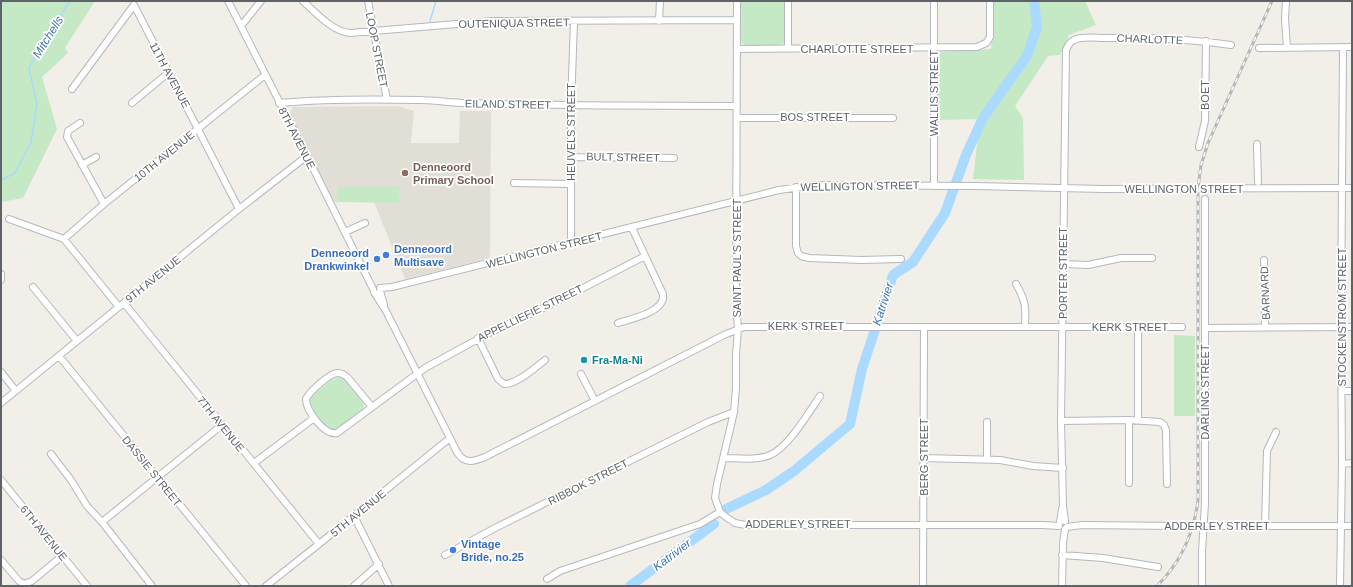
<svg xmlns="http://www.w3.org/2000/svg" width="1353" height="587" font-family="Helvetica,sans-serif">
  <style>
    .education { fill: #e1ded6 }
    .green { fill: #c5e8c5 }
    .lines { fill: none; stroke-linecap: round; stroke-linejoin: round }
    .stream { stroke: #aadaff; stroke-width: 1.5 }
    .river { stroke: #aadaff; stroke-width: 10 }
    .minor-casing { stroke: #b5b8bc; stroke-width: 8 }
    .minor { stroke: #fff; stroke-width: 6 }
    .rail-casing { stroke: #b6b7b8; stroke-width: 3 }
    .rail { stroke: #fff; stroke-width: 1.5; stroke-dasharray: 4.5; stroke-linecap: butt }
    .minor-bridge-casing { stroke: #b5b8bc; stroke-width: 8; stroke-linecap: butt }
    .minor-bridge { stroke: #fff; stroke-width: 6 }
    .education-dot { fill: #8d6e63; stroke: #fff; stroke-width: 1.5 }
    .shop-dot { fill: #3f7fe0; stroke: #fff; stroke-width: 1.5 }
    .culture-dot { fill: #0f9aa8; stroke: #fff; stroke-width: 1.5 }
    .labels { text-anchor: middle; stroke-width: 3.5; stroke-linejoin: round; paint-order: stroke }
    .street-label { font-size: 11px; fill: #5f6368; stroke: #fff }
    .education-label { font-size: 11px; font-weight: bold; fill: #785e54; stroke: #fff; text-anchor: start }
    .shop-label { font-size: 11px; font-weight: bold; fill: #366cbe; stroke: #fff; text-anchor: start }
    .culture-label { font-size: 11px; font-weight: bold; fill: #0d838f; stroke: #fff; text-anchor: start }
    .water-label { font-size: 12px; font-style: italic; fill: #4174aa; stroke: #fff }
  </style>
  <rect width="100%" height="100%" fill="#f1efe8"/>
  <path class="education" d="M398,106L414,111L411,143H459L460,111H491L490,258L405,279L374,202H334L289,114L293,107Z"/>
  <path class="green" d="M1,1H95L65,48L68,53L42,77L57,129L23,198L1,202Z
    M741,1H786L785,43C781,47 751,48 745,45C743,44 742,43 741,40Z
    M993,1H1085L1096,25L1069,35L1060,55L1048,56L1015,106L1023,118L1024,180L973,179L980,119L938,120L939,52L991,49Z
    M338,187H399V203L338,202Z
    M1174,335L1195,336V416H1174Z
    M339,377C348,381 363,397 364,407L360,414L338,431L327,429L309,407L308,399L330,381Z"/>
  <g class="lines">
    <path class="stream" d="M430,21L436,1
      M1,180L15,173L31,142L37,104L29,68L48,34L70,1"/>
    <path class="river" d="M726,509L766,490L794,471L850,424L862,369L893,275L913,262L945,213L966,155L983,118L1027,56L1037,27L1034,1
      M630,586L714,524"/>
    <g class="minor-casing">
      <path id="minor" d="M228,1L307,156L373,289
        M303,1C315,12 333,32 350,33L492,21L736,20
        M368,1L387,100
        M737,1L736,299L738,329L736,354V388L734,412L717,484L715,498L720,512L726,517L735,523L746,525H1042L1059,526
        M788,1V49
        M934,1V186
        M1286,1L1285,19L1287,48
        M659,21L660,1
        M241,26L261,1
        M1259,48L1352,47
        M737,49L977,47L986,43L990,37V1
        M72,89L134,5L239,209
        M132,103L168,73
        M279,103C325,99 373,99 419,100C435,100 451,103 467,103C557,106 647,106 737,106
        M737,118H893
        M80,123L68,131L67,137L104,204
        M1257,144L1258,182
        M1199,147L1205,121L1206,41
        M571,157L674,158
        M82,165L96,157
        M514,183L571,184
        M796,187V246L798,253L801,256L809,258L861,260L901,259
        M9,219L64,239L119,307
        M345,232L365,223
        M64,239L104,204L265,75
        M571,242V105L574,22
        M1264,260L1265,327
        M1064,264L1088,265L1121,258H1152
        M1,274V280
        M1016,284C1026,301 1026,308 1025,327
        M33,287L77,341
        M380,288L392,287L779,190L816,185L975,186L1103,189L1352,188
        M380,291L384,305
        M374,292L386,311L457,452C464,464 473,462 485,457L724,335L744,327H1182
        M124,303L319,544
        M618,323C631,319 666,312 663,294L632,228
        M1138,326V420
        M1205,328L1352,327
        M478,338L498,379L504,384C517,384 535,368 545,360
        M59,356L246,586
        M1,372L16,391
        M581,374L595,401
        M1342,391H1352
        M1,403L239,209L307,156
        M372,407L348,378C345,375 342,373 337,373C329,374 309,392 306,399C306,411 325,436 337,433L425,368L491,332L556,302L645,256
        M1061,421L1129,420L1160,422L1164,425L1166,430L1167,484
        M51,454L71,480L87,506L102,522L152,586
        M723,458C738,458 756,461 770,455C788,448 809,412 820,396
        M924,458L1000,460L1033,466L1063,468
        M987,459V422
        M254,463L314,418
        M1342,464L1352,463
        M1,480L87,586
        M1129,483V420
        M354,516L389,586
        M1065,521L1063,506L1061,421L1066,50C1068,46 1069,42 1074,40C1082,36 1095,38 1104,38C1147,37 1189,39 1231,45
        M102,522L222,425
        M1060,522L1062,509
        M1216,526H1352
        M1265,526L1267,451L1276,432
        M1067,527L1082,525L1177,526
        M445,555L497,527L708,422L734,412
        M1062,555L1103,558L1158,567
        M1,560L19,581L24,584L32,581L62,556
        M547,579L560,571L700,524L720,512
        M266,586L319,544L450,438
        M354,586L379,564
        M923,586L924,327
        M1062,586L1063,543L1065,529
        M1202,586V552L1205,503V199
        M1340,586L1342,464L1341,327L1343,47"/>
    </g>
    <use href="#minor" class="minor"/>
    <g class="rail-casing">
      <path id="rail" d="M1157,586C1180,563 1194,533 1198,500V188L1201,165L1208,143L1272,1"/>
    </g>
    <use href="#rail" class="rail"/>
    <g class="minor-bridge-casing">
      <path id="minor-bridge" d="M1177,526H1216"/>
    </g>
    <use href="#minor-bridge" class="minor-bridge"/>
  </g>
  <circle class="education-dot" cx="405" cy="173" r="4"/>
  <g class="shop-dot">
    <circle cx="386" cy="255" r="4"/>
    <circle cx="377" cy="259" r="4"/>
    <circle cx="453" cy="550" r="4"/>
  </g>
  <circle class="culture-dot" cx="584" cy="360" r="4"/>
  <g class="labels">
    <g class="street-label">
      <text transform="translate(514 23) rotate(-1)" y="4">OUTENIQUA STREET</text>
      <text transform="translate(1150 39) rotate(2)" y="4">CHARLOTTE</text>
      <text x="857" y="53">CHARLOTTE STREET</text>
      <text transform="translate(377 50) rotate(79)" y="4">LOOP STREET</text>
      <text transform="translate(170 75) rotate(62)" y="4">11TH AVENUE</text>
      <text transform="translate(934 93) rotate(-90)" y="4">WALLIS STREET</text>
      <text transform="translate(1205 95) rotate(-90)" y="4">BOET</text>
      <text transform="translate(508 104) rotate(1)" y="4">EILAND STREET</text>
      <text x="815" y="121">BOS STREET</text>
      <text transform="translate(571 132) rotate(-90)" y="4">HEUVELS STREET</text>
      <text transform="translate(297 138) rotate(63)" y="4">8TH AVENUE</text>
      <text transform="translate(164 156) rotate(-39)" y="4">10TH AVENUE</text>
      <text transform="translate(623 157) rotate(1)" y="4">BULT STREET</text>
      <text transform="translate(860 186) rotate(-1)" y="4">WELLINGTON STREET</text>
      <text x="1184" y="193">WELLINGTON STREET</text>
      <text transform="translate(544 250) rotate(-14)" y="4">WELLINGTON STREET</text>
      <text transform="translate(737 258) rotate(-90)" y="4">SAINT PAUL'S STREET</text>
      <text transform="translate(1063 273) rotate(-90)" y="4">PORTER STREET</text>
      <text transform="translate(153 279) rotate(-39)" y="4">9TH AVENUE</text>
      <text transform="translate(1265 293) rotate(-92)" y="4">BARNARD</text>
      <text transform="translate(530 313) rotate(-26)" y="4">APPELLIEFIE STREET</text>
      <text transform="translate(1342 317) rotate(-90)" y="4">STOCKENSTROM STREET</text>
      <text x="806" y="330">KERK STREET</text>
      <text x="1130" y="331">KERK STREET</text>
      <text transform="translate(1205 392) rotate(-90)" y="4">DARLING STREET</text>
      <text transform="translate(221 424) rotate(51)" y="4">7TH AVENUE</text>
      <text transform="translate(924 457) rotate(-90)" y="4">BERG STREET</text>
      <text transform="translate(152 471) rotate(51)" y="4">DASSIE STREET</text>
      <text transform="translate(588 482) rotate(-27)" y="4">RIBBOK STREET</text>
      <text transform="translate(358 513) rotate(-39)" y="4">5TH AVENUE</text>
      <text x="798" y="528">ADDERLEY STREET</text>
      <text x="1217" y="530">ADDERLEY STREET</text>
      <text transform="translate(44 533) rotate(51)" y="4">6TH AVENUE</text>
    </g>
    <g class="education-label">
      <text x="413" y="171">Denneoord<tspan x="413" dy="13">Primary School</tspan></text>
    </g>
    <g class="shop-label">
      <text x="394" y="253">Denneoord<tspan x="394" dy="13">Multisave</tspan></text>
      <text x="369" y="257" text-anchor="end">Denneoord<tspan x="369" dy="13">Drankwinkel</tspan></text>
      <text x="461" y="548">Vintage<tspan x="461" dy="13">Bride, no.25</tspan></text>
    </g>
    <g class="culture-label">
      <text x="592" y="364">Fra-Ma-Ni</text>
    </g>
    <g class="water-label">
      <text transform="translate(48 37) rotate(-58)" y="4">Mitchells</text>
      <text transform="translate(883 304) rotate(-72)" y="4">Katrivier</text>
      <text transform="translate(672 555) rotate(-37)" y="4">Katrivier</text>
    </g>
  </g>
  <rect width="1353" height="587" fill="none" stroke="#5f6368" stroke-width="4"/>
</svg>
